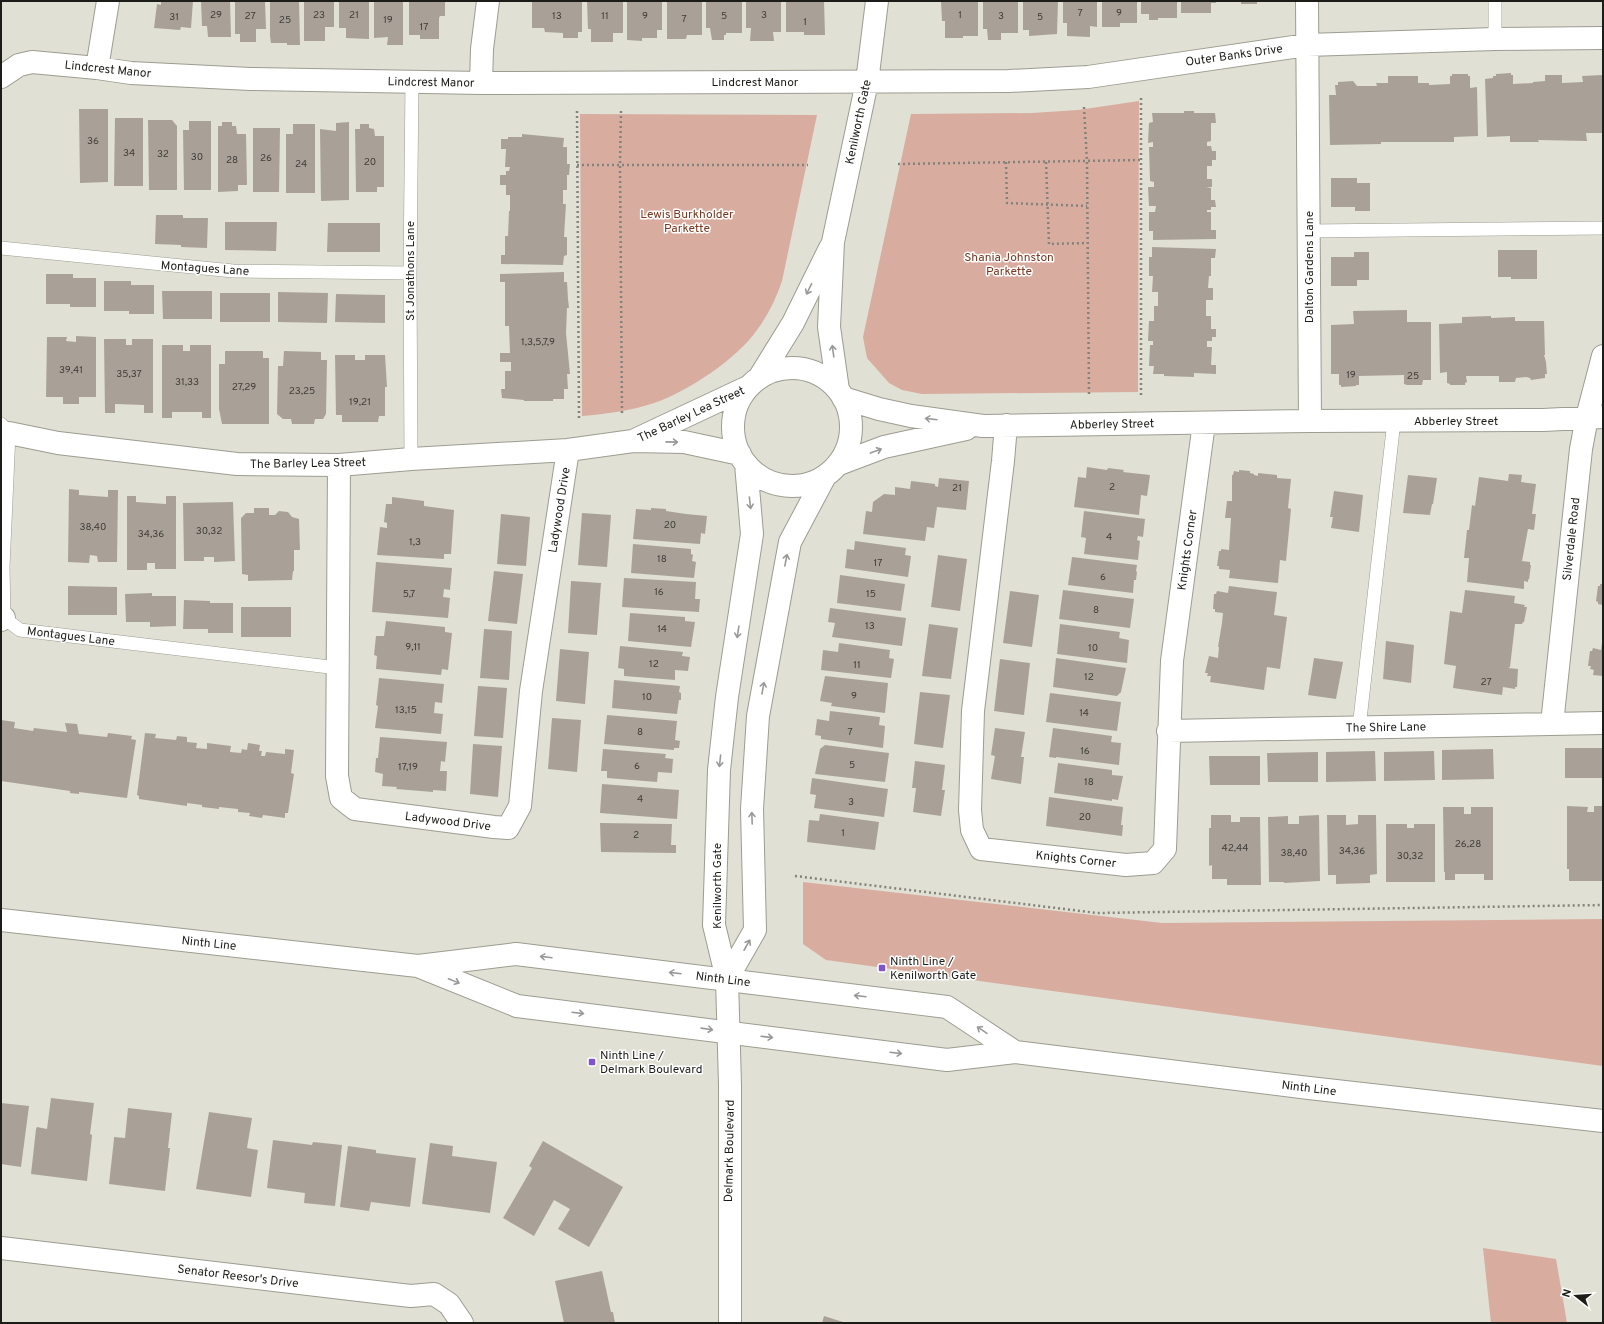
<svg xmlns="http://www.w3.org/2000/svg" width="1604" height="1324" font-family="Overpass,sans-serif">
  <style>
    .green { fill: #d8ad9f }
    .building { fill: #a9a198 }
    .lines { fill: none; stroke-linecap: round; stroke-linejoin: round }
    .lane-casing { stroke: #9c9c91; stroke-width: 14 }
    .street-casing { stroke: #9c9c91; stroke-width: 24 }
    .secondary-casing { stroke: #9c9c91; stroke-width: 24 }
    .path { stroke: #83837b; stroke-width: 2.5; stroke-dasharray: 2 3; stroke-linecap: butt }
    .lane { stroke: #fff; stroke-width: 13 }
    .street { stroke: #fff; stroke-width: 22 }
    .secondary { stroke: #fff; stroke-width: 22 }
    .oneway { stroke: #999997 }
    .poi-dot { fill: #7f54cd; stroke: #fff; stroke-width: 1.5 }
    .labels { text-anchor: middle; stroke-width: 3; stroke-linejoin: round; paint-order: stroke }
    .number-label { font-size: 10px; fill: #3f3d38 }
    .street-label { font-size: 12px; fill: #1c1c18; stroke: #fff }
    .park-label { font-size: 12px; fill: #7a361f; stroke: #fff }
    .poi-label { font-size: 12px; fill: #1c1c18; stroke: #fff; text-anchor: start }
  </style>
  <rect width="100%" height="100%" fill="#e0e0d4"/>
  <path class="green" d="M1139,101L1138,392L922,394L902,390L889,383L867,358L863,337L911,114L1032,113L1078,110Z
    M580,114L817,115L782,281C776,299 768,315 757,330C737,359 687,392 654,403C630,411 606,414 582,416Z
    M803,882L1162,923L1603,919V1066L826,960L803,944Z
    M1483,1248L1556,1259L1567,1323H1491Z"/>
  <path class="building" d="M161,1H193L191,28L181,27L180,30L154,28L157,4L161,5Z
    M201,1H230L231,37H208L207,26H202Z
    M235,1H265L266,29H256V42H240V34H235Z
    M270,1H299L300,45H287V43H271L270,36Z
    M304,1H334V27H325V41H304Z
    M339,1H369V39L346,38V28H339Z
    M374,1H403V45H387L388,37L374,38Z
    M409,1H445V16H440L439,18V39H420V35H409Z
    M532,1H582V32H578V38H563V33L545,32L544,28H532Z
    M587,1H623V33H613V42H591V29H588Z
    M627,1H662V30H657V38H642V41L627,40Z
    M667,1H702V35H687L686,39H667Z
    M706,1H742V33H726V35H724V40H712L710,28H706Z
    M746,1H781V32H773L774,41H750L751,28H746Z
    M786,1H824L825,35H804V32H786Z
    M941,1H978V36H963V38H945V21H942Z
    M983,1H1018V33H1001V40H988L987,29H983Z
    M1023,1H1058L1057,34L1029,36V30H1023Z
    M1063,1H1097V27L1090,26V37L1067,36V23H1063Z
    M1102,1H1137V23H1120V27H1102Z
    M1141,1H1177V18H1158V20H1149V14H1141Z
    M1181,1H1216V3H1211V13H1181Z
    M1235,1H1257V4H1241V2H1235Z
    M1511,73V75H1513V84L1533,83V82L1545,81V75H1562V83L1583,82L1582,76L1603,75V133H1586L1587,141L1538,140L1539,142H1510V136L1487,137L1485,79L1493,78V76H1496V74Z
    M1452,74H1468V76H1470V88L1477,87L1478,136L1454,137V142H1381V144L1330,145L1329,95H1336L1335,85H1338V82L1353,81L1357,86H1377L1376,83H1388V76H1418V83H1429V85L1450,84V76H1452Z
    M79,109H108V182L80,183Z
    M1184,111H1194V113H1215L1216,123H1211V141L1207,142V146H1211L1212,151H1216V160H1212V166H1207V179H1212V187H1206L1211,188V200H1215L1216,207H1211V210H1207V212H1211V230H1216V239L1153,240V231H1149V212H1155L1156,206H1149L1148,187H1154V182L1150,181L1149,147H1153V142L1148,143L1149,123L1153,122L1152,113H1184Z
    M115,118H143V186H114Z
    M148,120H172L177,126V190H149Z
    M189,121H211V190H184L183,130H189Z
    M222,122H232V126H236L237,134H246L247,185H238V191L218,192V126H222Z
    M349,122V200L321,201L320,129L336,131V123Z
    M293,124H315V193H286V134H293Z
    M360,124H369V128L374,129L375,136H384V187H377V192H356L355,129H360Z
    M253,128H280L279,192H253Z
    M522,134L564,138L563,147H567V164H570L569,175H567V190H563V204H566L564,237H567V255L564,256L563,265L501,264V255H505V236H508L509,211H510V195H506V185H500V175H506V171H509L510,167H505L506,149H501V139H508V137H522Z
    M1331,178H1357V183H1370V211H1355V207H1331Z
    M156,215H183V218H208L207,248L181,247V245L155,244Z
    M225,222H277L276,251L225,250Z
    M328,223H380V252H327Z
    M1152,247L1216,249L1215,258H1211V276H1209L1208,288H1213V300H1206V316H1211V329H1216V337H1212V341H1207V347H1212L1211,365H1216V374L1194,373V377L1164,376V374H1153L1154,366H1149L1150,345H1153V341H1148L1149,321H1154V306H1158V292H1152L1153,276H1149V257H1152Z
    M1498,250H1537V279H1511V277H1498Z
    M1354,252H1369V280H1357V286H1331V257H1354Z
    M564,272V282H567L568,299L569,308H567L566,333L570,374H567L568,389H564V399H553V401H524V400L502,398L501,389H505V371H511V362H500V353H510L509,326H505V282H500V274Z
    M46,274H73V278H96V307H70V304H46Z
    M104,281H131V285H154V314H129V311H104Z
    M162,291H212V319H163Z
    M278,292L328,293L327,323L278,322Z
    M220,293H270V322H220Z
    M336,294L385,295V323L335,322Z
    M1407,310V322H1431V380H1423L1422,385H1407L1404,384V375L1359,376V385H1356V386L1341,387V385H1339V374H1331V325L1354,324L1353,311Z
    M1491,316V318L1515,317V321H1544L1545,355H1544L1546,362L1547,374H1545V378L1531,380L1530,378L1526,377L1516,378L1515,382H1499V376H1466L1467,382L1465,383V385H1450V384L1447,383V372L1440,373L1439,324L1462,323V317Z
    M76,336L96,337V397H79V404H63V397H46L47,337H67L66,341L76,342Z
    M104,339H126V345H132V339H153V413H144V405L115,404V413H105Z
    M162,345H183V351H190V345H211V418H202V412H172V418H162Z
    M225,351H263V358H269V424H222L219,409V364H225Z
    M284,351L321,352V360H327L326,414L323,419H315L314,424H292L291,419H283L277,414L278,366H283Z
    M335,355H355V360H365V355H385L387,387H385V416H379L378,422H342V415H336Z
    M1087,467L1107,470L1108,468L1124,470L1123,472L1150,475L1147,496L1141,495L1139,515L1074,507L1078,477L1086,478Z
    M1239,470L1250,471V473L1254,474V475L1258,476V473L1277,475V478L1291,479L1288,508L1291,509L1286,561L1280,560L1278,583L1229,578L1230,570L1219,569V566H1217L1219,551H1221V549L1229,550L1231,518H1225L1227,501H1232V475H1233L1234,471L1239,472Z
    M1509,474L1522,475L1521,482L1536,484L1532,514H1536L1534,530L1528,529L1522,561L1530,562V565H1531L1529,580L1528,579V582L1524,581V589L1467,582L1469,558H1464L1467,530H1469L1472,505L1475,506L1479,477L1508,481Z
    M1408,475L1437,478L1433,504H1432L1430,515L1403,513Z
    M939,478L969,481L966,510L937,507L934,528L927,527L925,541L863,534L866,511L872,512L873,502L884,494L895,495V487L910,489L911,481L935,484V486L938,487Z
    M69,489L79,490V495L108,497V490H118L117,562H98L97,556L90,555L89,563L68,562Z
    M1334,491L1363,495L1359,532L1331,528L1333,517H1330Z
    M127,496H136V502L166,504V496H176V569H155V563H147V570H127Z
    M392,497L424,501V506L454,510L451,554H444V559L377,555L380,527L387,528V523L384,522L386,504H392Z
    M233,502L235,561L214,562V557H204V561H184L183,503Z
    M254,508H269V515H275L279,511L288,512L292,517L299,519L300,550H294V571H293L292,580L248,581V575L242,574L241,518L246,513H254Z
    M651,508L666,509V511L686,514L707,516L705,534L701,533L700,544L633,539L636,509L651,510Z
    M1084,511L1145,519L1143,537L1138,536L1137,540L1140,541L1138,560L1084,554L1086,538L1081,537Z
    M582,513L611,515L607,567L578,565Z
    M501,514L530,517L526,566L497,564Z
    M855,541L906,548L905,555L911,556L908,577L845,568L847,549L854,550Z
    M633,544L691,549V554L693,555L692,561L696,562L694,578L631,573Z
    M938,555L967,559L960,611L931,607Z
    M1072,557L1137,565L1136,571L1137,572L1136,580H1134L1133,593L1068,585Z
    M376,562L452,568L450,590L444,589L443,597L450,598L448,618L372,612Z
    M494,571L523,574L517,624L488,621Z
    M840,575L905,584L901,611L837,603Z
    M624,578L696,582L695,599H700L699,612L622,607Z
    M571,581L601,583L597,635L568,633Z
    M1600,584H1603V605L1598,604V602L1596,601L1598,586H1600Z
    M68,586L117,587V615H68Z
    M1229,586L1277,592L1274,615L1287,617L1280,669L1267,667L1264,690L1210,682L1211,676H1207L1208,673H1205L1209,656L1218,658L1219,647H1218L1222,623L1223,613L1215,612V609H1213L1214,594H1216L1217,591L1228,593Z
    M1063,590L1134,599L1130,628L1059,619Z
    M1465,590L1515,596L1514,603L1525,605L1524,607H1527L1524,622H1523L1522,624H1515L1510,667L1508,668L1518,669L1517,687H1515V689L1503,687L1502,695L1453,688L1456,666L1444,664L1450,611L1462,613Z
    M1010,591L1039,595L1032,647L1003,643Z
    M152,593V596H176V626L150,627V622H126L125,594Z
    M184,600L210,601V603H233V633H208V629H183Z
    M241,607H291V637H241Z
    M830,608L906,618L902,646L832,637L835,623L828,622Z
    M630,613L685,617V621L695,622L691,647L628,641Z
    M386,621L445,627V632L452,633L448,670L442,669L441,675L376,669L377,656L374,655L376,636H384Z
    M929,624L958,628L951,679L922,676Z
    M1060,624L1120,632L1119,638L1129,640L1127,663L1057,654Z
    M484,629L512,631L509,680L480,678Z
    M1386,641L1414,645L1411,683L1383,679Z
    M839,643L890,650L889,658L894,659L891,678L821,670L823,650L838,652Z
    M1602,643H1603V676L1593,675L1594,670L1590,669L1591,666H1588L1590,651H1592L1593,648L1601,650Z
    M620,646L683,652L682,656L690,657L688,671L675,670V680L624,676V669L618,668Z
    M560,649L589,652L585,704L556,701Z
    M1056,658L1126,668L1121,692L1117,696L1053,687Z
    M1314,658L1343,662L1336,699L1308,695Z
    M1000,659L1030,663L1024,715L994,711Z
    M825,676L888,683L885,713L831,706L832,703L820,701Z
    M379,678L444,684L442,703L435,702L434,713L443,714L441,734L375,728L378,706L376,705Z
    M614,680L680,686L679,692L681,693V700H679L677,714L612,708Z
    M478,686L507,688L503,738L474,736Z
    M920,692L950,695L943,748L914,744Z
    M1050,693L1121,702L1117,731L1046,722Z
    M830,711L880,717L879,725L885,726L883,748L821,739V736L815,735L817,719L829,721Z
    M607,715L677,721L675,740L680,741L679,748H674V750L604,744Z
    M552,718L581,720L577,772L548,769Z
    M1,720L15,722L14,728L33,731L34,728L67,732L65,723L77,724L79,734L107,737L108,733L132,736L131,739L136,740L127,798L79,792V794L70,793V791L1,781Z
    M995,728L1025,732L1021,757H1024L1021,784L991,779L995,756L991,755Z
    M1053,728L1112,736L1111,742L1121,743L1119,765L1056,757V758L1049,757Z
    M145,733L156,734L155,738L176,740L177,736L187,737V742L197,743L196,748L207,749V743L231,746L230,752L241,753L242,749L247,750L248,743L260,745L259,751H262L261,756H265L266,752L285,754V749L294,750L291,773L294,774L288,813H285V818L263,815L262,818L249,816L250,813L238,812V809L219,807V809L202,807V805L187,803V806L139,799V796L137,795Z
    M380,737L447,742L445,762L441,761L440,771H447L446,791L433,790V792L396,789L397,787L382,786L383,774L375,772L376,758H378Z
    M473,744L502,746L498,797L470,794Z
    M825,745L889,753L885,782L815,774L820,749Z
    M1565,748H1603V778H1565Z
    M603,749L666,754L665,758L673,759L672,773L658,772L657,782L607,778V771H601Z
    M1493,749L1494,779L1442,780V750Z
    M1375,751L1376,781L1326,782V752Z
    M1434,751L1435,780L1384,781V752Z
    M1318,752V782H1268L1267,753Z
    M1209,756H1260V785H1210Z
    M915,761L945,765L942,790H945L941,816L913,812L916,788H912Z
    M1058,763L1112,770V775L1123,776L1118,800L1112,799V801L1054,793Z
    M812,778L888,789L884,817L814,808L816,795L810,794Z
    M602,784L679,790L677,819L600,813Z
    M1049,797L1123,807L1121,825H1123L1122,836L1046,826Z
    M1567,806L1588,807L1587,812H1594V806H1603V881H1569V869H1567Z
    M1443,807H1464V814H1471V807H1493V880H1484V874H1455V880H1445V872H1444Z
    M820,814L879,822L875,850L807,842L809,820L819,821Z
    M1211,815H1231V822H1240V817H1260L1261,885H1227V879H1212V865L1209,866V828H1211Z
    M1319,815L1320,881L1284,883V882H1269L1268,817L1288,816V824H1299V816Z
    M1327,815H1346V825L1358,824V815H1376L1377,874L1370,875V883L1336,884V875H1328Z
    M600,823L672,824L671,845H676V853L601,852Z
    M1386,824H1407V828H1414V824H1435V882H1386Z
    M51,1098L94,1103L90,1134L92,1135V1136L87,1181L31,1174L36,1129L37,1127L47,1129Z
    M1,1103L29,1106L21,1167L1,1164Z
    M128,1108L172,1113L168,1148H170L165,1191L109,1184L114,1139V1137L125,1138Z
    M209,1112L252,1118L247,1148L258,1150L251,1197L196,1189Z
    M273,1140L312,1145L313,1142L342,1145L335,1206L304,1203L305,1193L267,1188Z
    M543,1141L623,1187L589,1247L558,1229L570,1209L554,1200L534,1236L503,1218L532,1168L529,1166Z
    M430,1143L453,1146L452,1156L497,1162L490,1213L422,1204Z
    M348,1146L376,1150V1153L416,1158L410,1207L371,1202L369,1211L340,1207Z
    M602,1271L611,1312H613L615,1323H564L555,1281Z
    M824,1316L846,1323H822Z"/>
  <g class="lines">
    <g class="lane-casing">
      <path id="lane" d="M1495,1V39
        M1309,231L1603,228
        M1,248L233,271L410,273
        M1,424L9,433L3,567L4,618L20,630L338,668
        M411,459L410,273L412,82
        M1359,728L1394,421"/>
    </g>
    <g class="street-casing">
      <path id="street" d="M97,68L108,1
        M1,77L19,65L32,62L97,68L131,73L250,79L481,83L1009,81L1088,77L1307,45L1495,39L1603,38
        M481,83L482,49L488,1
        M733 427a59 59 0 1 1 118 0a59 59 0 1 1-118 0Z
        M759,378L793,323L830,248
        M838,390L829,327L833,242L867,82L877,1
        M843,398L879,409L911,416L983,426L1310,421L1307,1
        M1310,421L1543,420L1603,417
        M1006,425L1003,461L973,711L970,810L972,830L981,849L1126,865L1153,863L1165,849L1172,661L1204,423
        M9,433L58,443L237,464L339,465L411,459L568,450L633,441L684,442L740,454
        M637,439L750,386
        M839,464L884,447L966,429
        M339,465L337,776L341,798L355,809L494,827L508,828L520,806L531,691L568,450
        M1,620L4,618
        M1552,724L1581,449L1587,417L1603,356
        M1168,731L1603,723
        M727,979L755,930L752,809L758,716L787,558L790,542L824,478
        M1,1248L393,1294L411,1296L434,1294L449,1304L462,1323
        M730,1323V1085L727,979L714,925L719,770L727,697L752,534L746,464"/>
    </g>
    <g class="secondary-casing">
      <path id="secondary" d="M1,920L418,966L516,954L947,1007L1015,1052
        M418,966L517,1006L947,1060L1015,1052L1309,1088L1603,1121"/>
    </g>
    <path class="path" d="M1084,107L1087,162L1089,396
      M577,111L579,421
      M621,111L620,164L622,414
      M1006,162L1007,203L1087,206
      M1046,162L1049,244L1087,243
      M898,164L1141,160
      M577,165H808
      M1141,395V97
      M795,876L1097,913L1603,905"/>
    <use href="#lane" class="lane"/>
    <use href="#street" class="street"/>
    <use href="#secondary" class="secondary"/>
  </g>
  <defs><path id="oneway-shaft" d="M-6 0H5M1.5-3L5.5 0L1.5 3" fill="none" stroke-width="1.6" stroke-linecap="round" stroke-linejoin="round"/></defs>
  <g class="oneway">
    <use href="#oneway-shaft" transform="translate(809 289) rotate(116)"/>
    <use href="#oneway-shaft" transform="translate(833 351) rotate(-98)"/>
    <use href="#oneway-shaft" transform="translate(931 419) rotate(-173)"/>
    <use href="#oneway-shaft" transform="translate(672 442) rotate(1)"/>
    <use href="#oneway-shaft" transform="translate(876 451) rotate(-20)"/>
    <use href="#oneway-shaft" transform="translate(750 503) rotate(84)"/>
    <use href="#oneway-shaft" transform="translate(786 560) rotate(-79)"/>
    <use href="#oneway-shaft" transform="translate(738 632) rotate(99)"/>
    <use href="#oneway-shaft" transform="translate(763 688) rotate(-80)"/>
    <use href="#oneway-shaft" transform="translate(720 761) rotate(96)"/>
    <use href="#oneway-shaft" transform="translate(752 818) rotate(-92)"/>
    <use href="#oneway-shaft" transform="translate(747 945) rotate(-61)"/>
    <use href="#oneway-shaft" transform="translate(546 957) rotate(-173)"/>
    <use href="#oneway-shaft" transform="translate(675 973) rotate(-173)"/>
    <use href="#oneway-shaft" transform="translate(454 981) rotate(22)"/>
    <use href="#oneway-shaft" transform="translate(860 996) rotate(-173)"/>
    <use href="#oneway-shaft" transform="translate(578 1013) rotate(7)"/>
    <use href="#oneway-shaft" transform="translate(707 1029) rotate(8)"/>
    <use href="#oneway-shaft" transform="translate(982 1030) rotate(-146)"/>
    <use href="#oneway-shaft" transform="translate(767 1037) rotate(7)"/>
    <use href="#oneway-shaft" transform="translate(896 1053) rotate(7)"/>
  </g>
  <g class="poi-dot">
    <rect x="878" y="964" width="8" height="8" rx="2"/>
    <rect x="588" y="1058" width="8" height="8" rx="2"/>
  </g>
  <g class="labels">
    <g class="number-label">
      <text x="1080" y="16">7</text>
      <text x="1119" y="16">9</text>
      <text x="216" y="18">29</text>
      <text x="319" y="18">23</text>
      <text x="354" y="18">21</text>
      <text x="764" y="18">3</text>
      <text x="960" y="18">1</text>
      <text x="250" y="19">27</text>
      <text x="557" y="19">13</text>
      <text x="605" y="19">11</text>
      <text x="645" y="19">9</text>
      <text x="724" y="19">5</text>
      <text x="1001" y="19">3</text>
      <text x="174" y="20">31</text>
      <text x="1040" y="20">5</text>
      <text x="684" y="22">7</text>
      <text x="285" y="23">25</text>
      <text x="388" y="23">19</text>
      <text x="805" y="25">1</text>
      <text x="424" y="30">17</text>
      <text x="93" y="144">36</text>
      <text x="129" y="156">34</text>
      <text x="163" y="157">32</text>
      <text x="197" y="160">30</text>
      <text x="266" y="161">26</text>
      <text x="232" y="163">28</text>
      <text x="370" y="165">20</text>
      <text x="301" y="167">24</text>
      <text x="538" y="345">1,3,5,7,9</text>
      <text x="71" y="373">39,41</text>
      <text x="129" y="377">35,37</text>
      <text x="1351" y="378">19</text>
      <text x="1413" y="379">25</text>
      <text x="187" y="385">31,33</text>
      <text x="244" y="390">27,29</text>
      <text x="302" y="394">23,25</text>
      <text x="360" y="405">19,21</text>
      <text x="1112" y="490">2</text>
      <text x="957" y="491">21</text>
      <text x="670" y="528">20</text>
      <text x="93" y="530">38,40</text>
      <text x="209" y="534">30,32</text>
      <text x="151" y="537">34,36</text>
      <text x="1109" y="540">4</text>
      <text x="415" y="545">1,3</text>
      <text x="662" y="562">18</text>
      <text x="878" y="566">17</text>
      <text x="1103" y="580">6</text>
      <text x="659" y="595">16</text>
      <text x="409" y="597">5,7</text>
      <text x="871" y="597">15</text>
      <text x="1096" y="613">8</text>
      <text x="870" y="629">13</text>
      <text x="662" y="632">14</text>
      <text x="413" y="650">9,11</text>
      <text x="1093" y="651">10</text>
      <text x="654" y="667">12</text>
      <text x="857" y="668">11</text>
      <text x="1089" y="680">12</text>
      <text x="1486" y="685">27</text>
      <text x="854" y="699">9</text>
      <text x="647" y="700">10</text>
      <text x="406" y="713">13,15</text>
      <text x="1084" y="716">14</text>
      <text x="640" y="735">8</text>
      <text x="850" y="735">7</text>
      <text x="1085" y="754">16</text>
      <text x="852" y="768">5</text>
      <text x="637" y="769">6</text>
      <text x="408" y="770">17,19</text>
      <text x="1089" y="785">18</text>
      <text x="640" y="802">4</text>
      <text x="851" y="805">3</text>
      <text x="1085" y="820">20</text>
      <text x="843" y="836">1</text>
      <text x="636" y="838">2</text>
      <text x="1468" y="847">26,28</text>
      <text x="1235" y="851">42,44</text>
      <text x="1352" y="854">34,36</text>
      <text x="1294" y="856">38,40</text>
      <text x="1410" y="859">30,32</text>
    </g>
    <g class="street-label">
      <text transform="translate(1234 55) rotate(-8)" y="4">Outer Banks Drive</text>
      <text transform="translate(108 69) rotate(6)" y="4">Lindcrest Manor</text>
      <text transform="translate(431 82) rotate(1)" y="4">Lindcrest Manor</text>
      <text x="755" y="86">Lindcrest Manor</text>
      <text transform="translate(858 122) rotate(-78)" y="4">Kenilworth Gate</text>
      <text transform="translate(1309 267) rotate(-90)" y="4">Dalton Gardens Lane</text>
      <text transform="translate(205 268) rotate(4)" y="4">Montagues Lane</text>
      <text transform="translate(410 271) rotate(-90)" y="4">St Jonathons Lane</text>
      <text transform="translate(691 414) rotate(-25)" y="4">The Barley Lea Street</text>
      <text x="1456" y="425">Abberley Street</text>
      <text transform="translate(1112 424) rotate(-1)" y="4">Abberley Street</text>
      <text transform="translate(308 463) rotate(-1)" y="4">The Barley Lea Street</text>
      <text transform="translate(559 510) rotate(-81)" y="4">Ladywood Drive</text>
      <text transform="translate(1571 539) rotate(-84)" y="4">Silverdale Road</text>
      <text transform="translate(1187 550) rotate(-82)" y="4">Knights Corner</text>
      <text transform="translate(71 636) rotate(7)" y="4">Montagues Lane</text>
      <text transform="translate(1386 727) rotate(-1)" y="4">The Shire Lane</text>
      <text transform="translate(448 821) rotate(7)" y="4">Ladywood Drive</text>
      <text transform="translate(1076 859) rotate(6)" y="4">Knights Corner</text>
      <text transform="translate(717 886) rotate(-90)" y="4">Kenilworth Gate</text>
      <text transform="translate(209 943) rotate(6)" y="4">Ninth Line</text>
      <text transform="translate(723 979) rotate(7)" y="4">Ninth Line</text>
      <text transform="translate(1309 1088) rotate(7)" y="4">Ninth Line</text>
      <text transform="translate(729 1151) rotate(-89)" y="4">Delmark Boulevard</text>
      <text transform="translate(238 1276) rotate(7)" y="4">Senator Reesor's Drive</text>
    </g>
    <g class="park-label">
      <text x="687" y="218">Lewis Burkholder<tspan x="687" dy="14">Parkette</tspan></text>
      <text x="1009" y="261">Shania Johnston<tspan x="1009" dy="14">Parkette</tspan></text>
    </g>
    <g class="poi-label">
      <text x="890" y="965">Ninth Line /<tspan x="890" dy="14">Kenilworth Gate</tspan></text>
      <text x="600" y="1059">Ninth Line /<tspan x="600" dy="14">Delmark Boulevard</tspan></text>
    </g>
  </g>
  <rect width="1604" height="1324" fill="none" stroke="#1c1c18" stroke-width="4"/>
  <g transform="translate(1576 1296) rotate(287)" stroke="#ffffff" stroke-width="3" paint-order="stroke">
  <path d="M0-3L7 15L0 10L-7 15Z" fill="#1c1c18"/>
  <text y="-6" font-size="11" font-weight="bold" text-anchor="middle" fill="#1c1c18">N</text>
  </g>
</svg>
